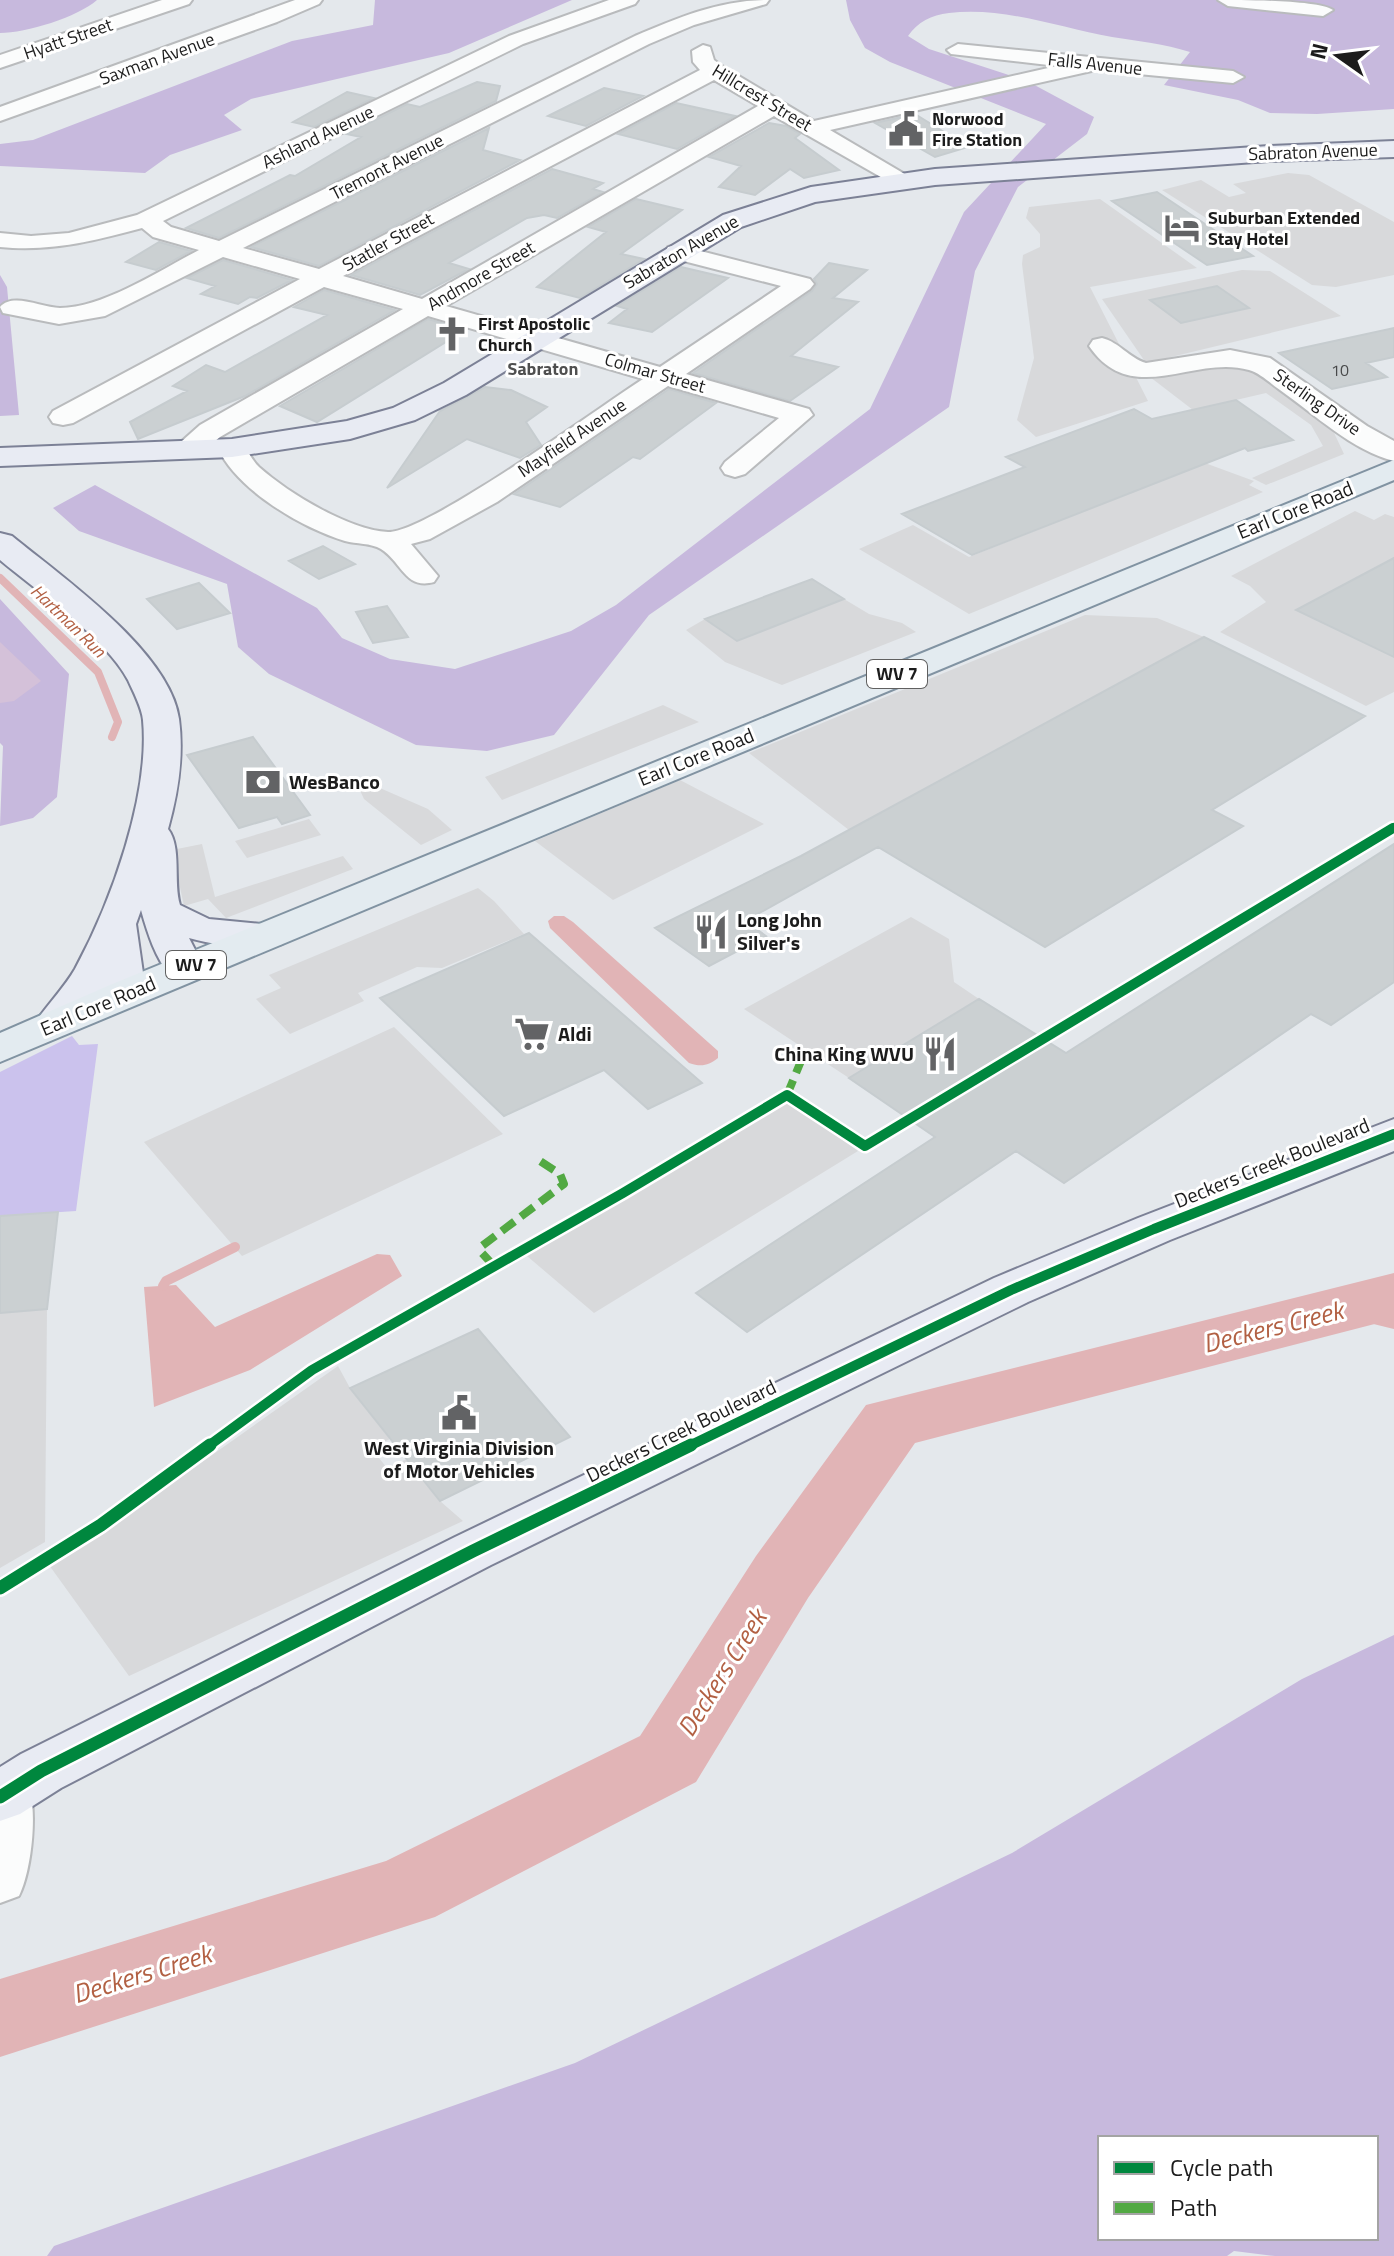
<svg xmlns="http://www.w3.org/2000/svg" width="1394" height="2256" font-family="'Titillium Web',sans-serif">
  <style>
    .grass { fill: #cbc2ed }
    .forest { fill: #c7b9dd; fill-rule: evenodd }
    .cemetery { fill: #d4c1d9 }
    .parking { fill: #d8d9db }
    .water { fill: #e1b4b6 }
    .lines { fill: none; stroke-linecap: round; stroke-linejoin: round }
    .stream-far1 { stroke: #e1b4b6; stroke-width: 8 }
    .stream { stroke: #e1b4b6; stroke-width: 10 }
    .river { fill: #e1b4b6; fill-rule: evenodd }
    .building { fill: #cbd0d2; stroke: #c6cccf; stroke-width: 2 }
    .street-casing { stroke: #b9bbbd; stroke-width: 4 }
    .secondary-casing { stroke: #7c8196; stroke-width: 4 }
    .primary-casing { stroke: #8193a2; stroke-width: 4 }
    .street { fill: #fbfcfc; fill-rule: evenodd }
    .secondary { fill: #e8ebf3; fill-rule: evenodd }
    .primary { fill: #e3ebf0; fill-rule: evenodd }
    .quiet { stroke: #52a943; stroke-width: 8; stroke-dasharray: 16 8; stroke-linecap: butt }
    .cycleway-far2-casing { stroke: #fff; stroke-width: 12 }
    .cycleway-far1-casing { stroke: #fff; stroke-width: 15 }
    .cycleway-casing { stroke: #fff; stroke-width: 18 }
    .cycleway-far2 { stroke: #00873e; stroke-width: 8 }
    .cycleway-far1 { stroke: #00873e; stroke-width: 10 }
    .cycleway { stroke: #00873e; stroke-width: 13 }
    .labels { text-anchor: middle; stroke-width: 6; stroke-linejoin: round; paint-order: stroke }
    .number-label { font-size: 16px; fill: #48494a }
    .far-street-label { font-size: 18px; fill: #1c1c1c; stroke: #fff }
    .far-poi-label { font-size: 18px; font-weight: bold; fill: #1c1c1c; stroke: #fff; text-anchor: start }
    .far-neighbourhood-label { font-size: 18px; font-weight: bold; fill: #4f4f4f; stroke: #fff }
    .far-water-label { font-size: 18px; font-style: italic; fill: #b26043; stroke: #fff }
    .shield { fill: #fff; stroke: #606060; stroke-width: 2 }
    .shield-label { font-size: 18px; font-weight: bold; fill: #1c1c1c }
    .street-label { font-size: 20px; fill: #1c1c1c; stroke: #fff }
    .poi-label { font-size: 20px; font-weight: bold; fill: #1c1c1c; stroke: #fff; text-anchor: start }
    .near-water-label { font-size: 26px; font-style: italic; fill: #b26043; stroke: #fff }
  </style>
  <rect width="100%" height="100%" fill="#e4e8ec"/>
  <path class="grass" d="M72,1036L79,1045L98,1044L76,1211L0,1216V1072Z"/>
  <path class="forest" d="M0,0H97C78,17 26,33 0,33Z
    M375,0H572L449,53L251,99L224,115L242,130L170,155L145,173L0,166V144L33,140L292,41L373,25Z
    M846,0H1394V109L1317,114L1270,113L1238,100L1164,85L1190,52C1164,44 1139,41 1112,37C1060,28 1003,6 949,13C931,15 918,22 908,36L929,49L1027,81L1094,117L1087,134L1018,187L975,271L949,407L649,615L554,735L487,751L416,745L269,674L238,647L227,584L79,531L53,508L95,485L317,608L342,638L390,659L455,669L571,631L616,605L870,409L964,212L1046,124L890,62L865,48L850,20Z
    M0,275L7,287L19,415L0,416Z
    M0,599L69,674L57,797L33,818L0,826L3,746L0,743Z
    M1394,1635V2256H1275L1234,2251L1227,2256H47L54,2246L575,2063L1012,1853L1302,1679ZM1100,2138H1376V2238H1100Z"/>
  <path class="cemetery" d="M0,642L41,681L14,701L0,703Z"/>
  <path class="parking" d="M1288,173L1309,175L1394,222V275L1336,287L1312,285L1162,190L1201,180L1229,197L1246,193L1233,184Z
    M1100,199L1197,268L1090,287L1148,401L1036,437L1017,420L1034,358L1022,264L1023,255L1040,247V234L1026,218L1029,207Z
    M1242,270L1270,271L1341,316L1146,363L1102,299Z
    M1206,365L1250,366L1328,420L1344,454L1266,485L1252,478L1323,446L1311,425L1266,393L1193,410L1150,377Z
    M1205,463L1254,481L1249,485L1263,492L969,614L859,549L913,525L969,557Z
    M1355,511L1374,520L1385,514L1394,517V692L1366,706L1220,632L1266,602L1250,586L1231,576Z
    M844,599L869,614L902,623L916,632L782,685L725,662L686,630L705,619L737,641Z
    M1085,615L1157,618L1204,637L849,830L749,753Z
    M663,705L699,722L502,800L485,777Z
    M680,780L764,824L613,900L535,841Z
    M373,785L428,809L452,830L421,845L364,799L358,786Z
    M309,819L321,835L247,858L235,841Z
    M202,844L215,897L343,856L353,869L226,918L208,899L184,906L172,850Z
    M478,888L494,901L524,934L442,968L417,967L358,993L364,1001L290,1034L256,999L281,988L269,975Z
    M911,917L949,939L954,982L979,999L849,1078L744,1009Z
    M394,1027L503,1134L242,1256L144,1142Z
    M789,1101L858,1151L594,1313L527,1256Z
    M47,1309L45,1542L0,1568V1313Z
    M338,1366L350,1388L390,1439L371,1448L387,1468L407,1459L440,1501L463,1521L129,1676L49,1565L100,1534Z"/>
  <path class="water" d="M554,916H564L573,922L718,1051V1058C708,1066 701,1067 689,1063L550,928L548,921Z
    M377,1254L390,1255L402,1276L250,1370L154,1407L144,1287L176,1285L215,1327Z"/>
  <g class="lines">
    <path class="stream-far1" d="M0,578L98,672L118,722L112,737"/>
    <path class="stream" d="M163,1286L166,1281L235,1247
      M1337,1310L1394,1324"/>
    <path class="river" d="M1394,1273V1319L915,1443L808,1598L696,1782L435,1917L0,2057V1979L386,1861L640,1736L756,1556L866,1405Z"/>
  </g>
  <path class="building" d="M477,82L500,86L496,101L219,238L186,228L290,175L295,176L361,137L347,134L407,104L420,107Z
    M604,88L643,96L586,126L548,116Z
    M347,92L374,98L314,127L293,122Z
    M676,103L735,116L677,149L618,134Z
    M915,114L968,147L935,157L875,123Z
    M769,123L786,126L800,134L795,138L839,170L804,178L790,169L755,195L719,187L741,166L709,157Z
    M489,128L483,150L520,160L319,266L251,247Z
    M552,169L603,183L593,189L603,192L557,218L544,215L527,218L449,263L469,269L420,295L351,275Z
    M1157,192L1253,256L1207,265L1112,201Z
    M636,199L682,210L621,254L644,259L580,298L537,287L606,232L588,227Z
    M159,242L191,251L156,270L126,262Z
    M223,260L292,280L257,298L250,297L238,304L201,294L215,286L187,278Z
    M829,263L867,270L833,298L858,302L791,356L838,367L790,401L693,373L812,291L817,284L814,279Z
    M681,267L728,278L652,332L609,323L627,309L617,306Z
    M1217,286L1249,308L1181,323L1150,300Z
    M324,290L395,310L245,396L138,439L130,422L187,391L173,386L206,365L225,372L327,315L294,307Z
    M428,319L465,330L317,422L280,406Z
    M1394,328V357L1366,363L1387,377L1332,389L1279,353Z
    M485,387L511,390L547,407L526,422L541,445L520,458L467,439L387,488L440,411Z
    M669,389L716,403L640,459L633,457L560,507L514,494Z
    M1236,400L1293,440L1248,451L1245,448L972,555L902,514L1025,467L1006,457L1134,409L1152,419Z
    M323,546L355,564L319,579L289,561Z
    M1394,558V657L1296,610Z
    M812,579L844,599L737,641L705,619Z
    M199,583L230,613L177,629L147,599Z
    M387,606L408,637L373,643L356,612Z
    M1204,637L1365,716L1212,810L1243,826L1045,947L878,847L745,921L766,936L709,966L655,928L801,856Z
    M253,737L310,815L282,824L277,817L239,828L187,755Z
    M1394,844V982L1331,1025L1311,1014L1064,1183L1016,1151L747,1332L696,1293L935,1137L849,1078L979,999L1066,1053Z
    M529,933L702,1083L648,1109L604,1070L504,1116L380,998Z
    M58,1212L47,1309L0,1313V1216Z
    M478,1329L570,1437L440,1501L350,1388Z"/>
  <g class="lines">
    <g class="street-casing">
      <path id="street" d="M162,0H192L189,4L0,68V55Z
        M295,0H322L319,4L277,22L0,121V107Z
        M609,0H638L635,4L523,44L163,221L171,227L219,241L635,36C680,17 720,0 769,0L766,4L694,25L649,44L243,248L319,269L700,70L693,62L692,51L703,45L710,47L714,60L722,66L814,121L1057,66L951,54L947,50L958,44L1233,71L1244,77L1233,83L1096,70L830,130L908,176L912,181L908,186L900,188L774,116L446,306L660,367L781,286L668,257L665,252L668,247L677,245L810,279L814,284L810,289L686,374L809,409L813,415L745,474L735,477L725,474L721,468L725,462L779,418L668,386L497,502L430,539L411,544L438,576L434,582C405,590 402,562 381,549C371,543 356,544 345,541C302,528 237,490 218,448L222,442L232,440L242,442C248,451 251,459 259,467C288,493 349,530 388,532C427,533 601,406 643,379L428,316L220,437C206,448 196,460 177,455L173,449L200,425L403,309L324,287L73,423L63,425L53,423L49,417L53,411L300,279L223,257L105,316L59,324L3,313L0,307C13,292 42,308 60,308C103,308 160,270 199,250L153,237L142,228C93,241 51,252 0,247V233L31,236L69,233L137,215L509,36ZM714,80L758,106L422,299L343,276Z
        M1218,0C1241,0 1319,0 1333,10L1323,16L1228,6Z
        M1102,338C1119,342 1129,358 1146,363L1230,350L1270,358L1367,426L1394,441V461C1353,451 1314,414 1280,390C1270,383 1260,373 1249,370C1194,354 1132,409 1089,346L1093,340Z
        M8,1772L26,1778C39,1805 32,1869 19,1896L0,1903V1775Z"/>
    </g>
    <g class="secondary-casing">
      <path id="secondary" d="M1394,141V157L1269,161L935,185L815,202L741,227L466,395L415,420L350,439L232,457L0,466V448L232,439L347,421L393,408L444,383L723,215L811,187L935,169L1269,146Z
        M0,533L12,536C62,577 170,652 179,719C184,757 178,793 168,829C182,847 173,882 180,905L209,919L282,926L288,935L282,944C252,951 219,946 189,938L205,969L199,978L185,981L171,978C155,956 148,935 141,910L136,924L146,994L140,1003L125,1007L110,1003L104,988C85,1013 76,1041 41,1032L35,1023C47,1005 64,988 75,969C111,903 150,795 143,720C142,708 133,691 128,680C105,637 38,592 0,560Z
        M1394,1119V1151L1170,1240L1028,1302L491,1565L61,1788L20,1814L0,1821V1767L21,1754L455,1537L994,1278L1138,1218Z"/>
    </g>
    <g class="primary-casing">
      <path id="primary" d="M1394,460V480L0,1062V1033L110,985Z"/>
    </g>
    <use href="#street" class="street"/>
    <use href="#secondary" class="secondary"/>
    <use href="#primary" class="primary"/>
    <path class="quiet" d="M787,1095L801,1061
      M493,1265L482,1253V1246L564,1184L560,1174L540,1161"/>
    <g class="cycleway-far2-casing">
      <path id="cycleway-far2" d="M1389,830L1394,827"/>
    </g>
    <g class="cycleway-far1-casing">
      <path id="cycleway-far1" d="M207,1447L312,1370L623,1193L787,1095L865,1146L1393,828
        M687,1447L1011,1290L1154,1229L1394,1134"/>
    </g>
    <g class="cycleway-casing">
      <path id="cycleway" d="M0,1588L101,1525L210,1445
        M0,1797L41,1771L473,1551L691,1445"/>
    </g>
    <use href="#cycleway-far2" class="cycleway-far2"/>
    <use href="#cycleway-far1" class="cycleway-far1"/>
    <use href="#cycleway" class="cycleway"/>
  </g>
  <defs>
    <g id="civic-bare" transform="scale(2.76)"><path d="M-.6-6.5H3V-4.5H.6V-3L4-1V1h2V6H-6V1h2V-1L-.6-3ZM-1.2 2.5V6h2.4V2.5Z" fill="#626365" stroke="#fff" stroke-width="2.5" paint-order="stroke"/></g>
    <g id="hotel-bare" transform="scale(2.76)"><path d="M-6-4.5h1.5V1H6V5H4.5V3h-9V5H-6ZM-4 0a1.8 1.8 0 1 1 3.6 0ZM.5 0V-2.5h3Q6-2.5 6 0Z" fill="#626365" stroke="#fff" stroke-width="2.5" paint-order="stroke"/></g>
    <g id="church-bare" transform="scale(2.76)"><path d="M-1.2-6h2.4v3.5h3.3v2.4h-3.3V6h-2.4V-.1h-3.3v-2.4h3.3Z" fill="#626365" stroke="#fff" stroke-width="2.5" paint-order="stroke"/></g>
    <g id="bank-bare" transform="scale(2.76)"><path d="M-6-4H6V4H-6ZM0-2.3a2.3 2.3 0 1 0 0 4.6a2.3 2.3 0 1 0 0-4.6Z" fill="#626365" stroke="#fff" stroke-width="2.5" paint-order="stroke"/></g>
    <g id="restaurant-bare" transform="scale(2.76)"><path d="M-5-6h1v4h1v-4h1v4h1v-4h1v5L-1.5 .5V6h-2V.5L-5-1ZM5-6V6H3V1.5H1.5Q1.5-4 5-6Z" fill="#626365" stroke="#fff" stroke-width="2.5" paint-order="stroke"/></g>
    <g id="supermarket-bare" transform="scale(2.76)"><path d="M-6-5.5h2.5l.6 2H6L4.5 2H-2.5L-4.4-4H-6ZM-1.5 3.2a1.3 1.3 0 1 0 .1 0ZM3 3.2a1.3 1.3 0 1 0 .1 0Z" fill="#626365" stroke="#fff" stroke-width="2.5" paint-order="stroke"/></g>
  </defs>
  <g fill-rule="evenodd">
    <use href="#civic-bare" x="906" y="129"/>
    <use href="#hotel-bare" x="1182" y="228"/>
    <use href="#church-bare" x="452" y="334"/>
    <use href="#bank-bare" x="263" y="782"/>
    <use href="#restaurant-bare" x="711" y="932"/>
    <use href="#supermarket-bare" x="532" y="1034"/>
    <use href="#restaurant-bare" x="940" y="1054"/>
    <use href="#civic-bare" x="459" y="1413"/>
  </g>
  <g class="labels">
    <g class="number-label">
      <text x="1340" y="376">10</text>
    </g>
    <g class="far-street-label">
      <text transform="translate(68 39) rotate(-19)" y="6">Hyatt Street</text>
      <text transform="translate(157 59) rotate(-20)" y="6">Saxman Avenue</text>
      <text transform="translate(1095 64) rotate(6)" y="6">Falls Avenue</text>
      <text transform="translate(762 98) rotate(31)" y="6">Hillcrest Street</text>
      <text transform="translate(318 137) rotate(-26)" y="6">Ashland Avenue</text>
      <text transform="translate(1313 152) rotate(-2)" y="6">Sabraton Avenue</text>
      <text transform="translate(387 167) rotate(-27)" y="6">Tremont Avenue</text>
      <text transform="translate(388 242) rotate(-29)" y="6">Statler Street</text>
      <text transform="translate(681 252) rotate(-30)" y="6">Sabraton Avenue</text>
      <text transform="translate(481 276) rotate(-30)" y="6">Andmore Street</text>
      <text transform="translate(655 373) rotate(16)" y="6">Colmar Street</text>
      <text transform="translate(1317 402) rotate(35)" y="6">Sterling Drive</text>
      <text transform="translate(572 438) rotate(-34)" y="6">Mayfield Avenue</text>
    </g>
    <g class="far-poi-label">
      <text x="932" y="125">Norwood<tspan x="932" dy="21">Fire Station</tspan></text>
      <text x="1208" y="224">Suburban Extended<tspan x="1208" dy="21">Stay Hotel</tspan></text>
      <text x="478" y="330">First Apostolic<tspan x="478" dy="21">Church</tspan></text>
    </g>
    <g class="far-neighbourhood-label">
      <text x="543" y="375">Sabraton</text>
    </g>
    <g class="far-water-label">
      <text transform="translate(68 621) rotate(44)" y="6">Hartman Run</text>
    </g>
    <g class="shield">
      <rect x="867" y="660" width="60" height="28" rx="6"/>
      <rect x="166" y="951" width="60" height="28" rx="6"/>
    </g>
    <g class="shield-label">
      <text x="897" y="680">WV 7</text>
      <text x="196" y="971">WV 7</text>
    </g>
    <g class="street-label">
      <text transform="translate(1295 510) rotate(-22)" y="7">Earl Core Road</text>
      <text transform="translate(696 757) rotate(-22)" y="7">Earl Core Road</text>
      <text transform="translate(98 1006) rotate(-23)" y="7">Earl Core Road</text>
      <text transform="translate(1272 1163) rotate(-22)" y="7">Deckers Creek Boulevard</text>
      <text transform="translate(681 1431) rotate(-26)" y="7">Deckers Creek Boulevard</text>
    </g>
    <g class="poi-label">
      <text x="289" y="789">WesBanco</text>
      <text x="737" y="927">Long John<tspan x="737" dy="23">Silver's</tspan></text>
      <text x="558" y="1041">Aldi</text>
      <text x="914" y="1061" text-anchor="end">China King WVU</text>
      <text x="459" y="1455" text-anchor="middle">West Virginia Division<tspan x="459" dy="23">of Motor Vehicles</tspan></text>
    </g>
    <g class="near-water-label">
      <text transform="translate(1273 1327) rotate(-14)" y="9">Deckers Creek</text>
      <text transform="translate(722 1673) rotate(-58)" y="9">Deckers Creek</text>
      <text transform="translate(142 1974) rotate(-17)" y="9">Deckers Creek</text>
    </g>
  </g>
  <rect x="1098" y="2136" width="280" height="104" fill="#ffffff" stroke="#a4a4a4" stroke-width="2"/>
  <rect x="1114" y="2162" width="40" height="12" fill="#00873e" stroke="#a4a4a4" stroke-width="2"/>
  <text x="1170" y="2176" font-size="24" fill="#1c1c1c">Cycle path</text>
  <rect x="1114" y="2202" width="40" height="12" fill="#52a943" stroke="#a4a4a4" stroke-width="2"/>
  <text x="1170" y="2216" font-size="24" fill="#1c1c1c">Path</text>
  <g transform="translate(1338 56) rotate(284)" stroke="#ffffff" stroke-width="6" paint-order="stroke">
  <path d="M0-6L14 30L0 20L-14 30Z" fill="#1c1c1c"/>
  <text y="-12" font-size="22" font-weight="bold" text-anchor="middle" fill="#1c1c1c">N</text>
  </g>
</svg>
